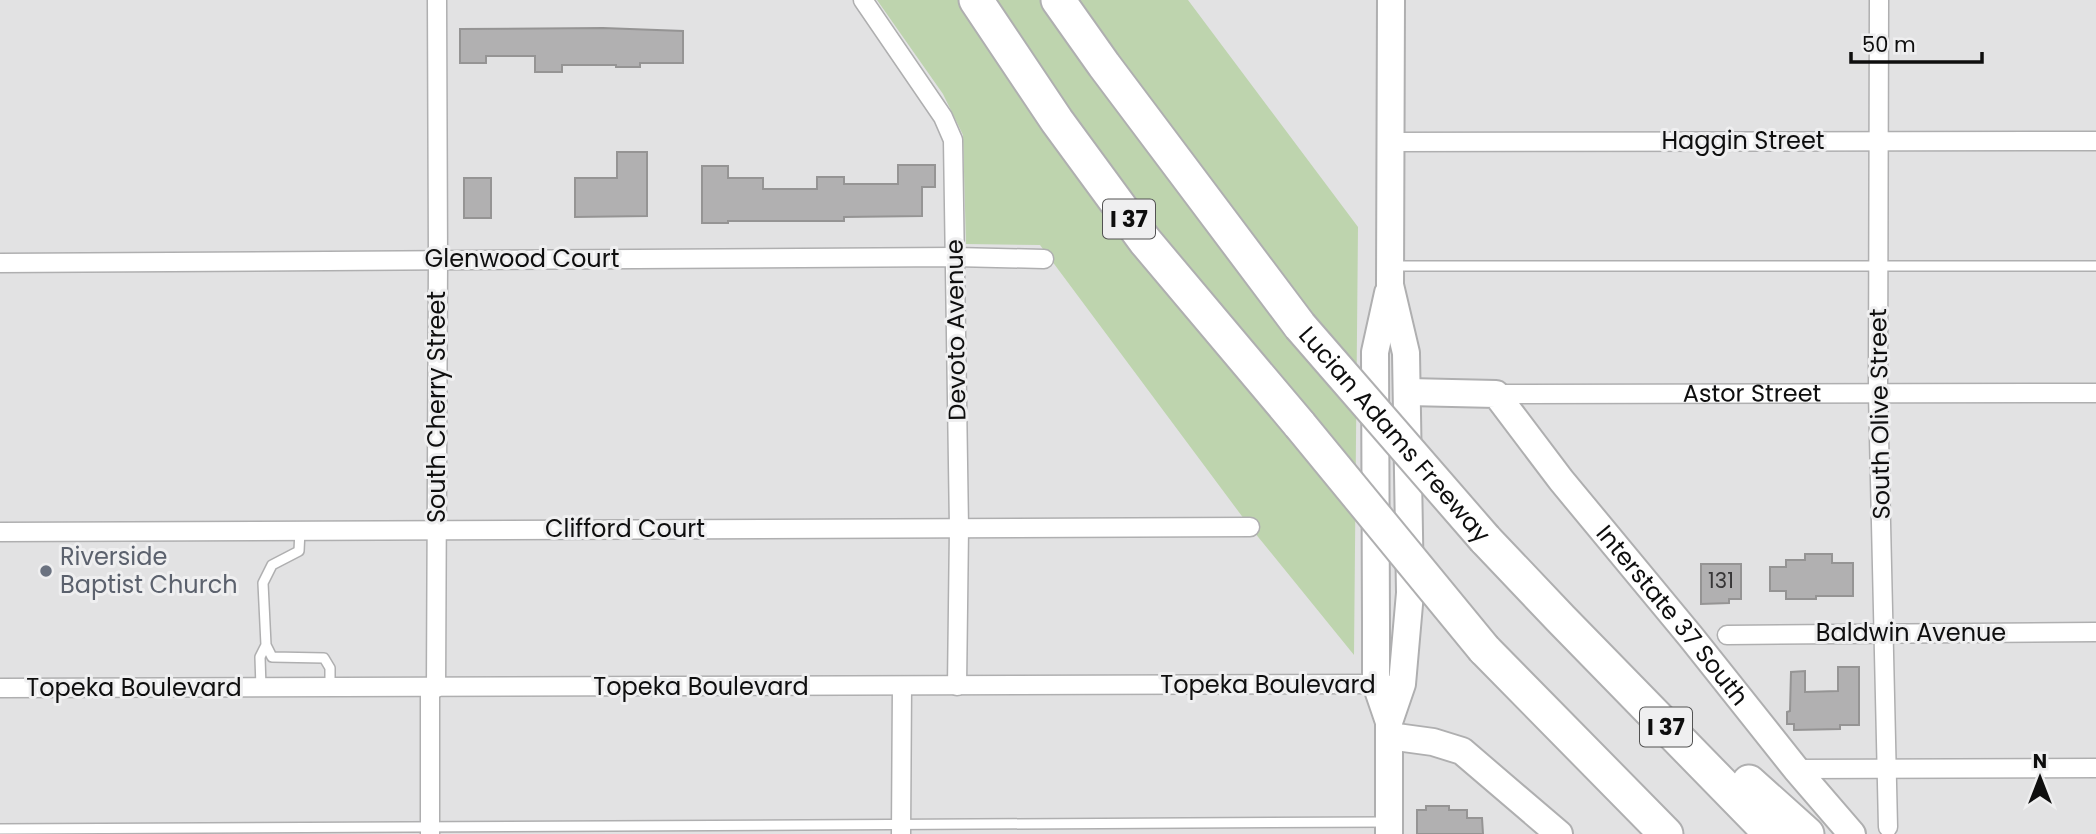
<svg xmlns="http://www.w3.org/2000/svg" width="2096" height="834" font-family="Poppins,sans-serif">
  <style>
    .green { fill: #bed4ae }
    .building { fill: #b1b0b1; stroke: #959494; stroke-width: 2 }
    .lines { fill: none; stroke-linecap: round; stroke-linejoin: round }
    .lane-casing { stroke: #afafb0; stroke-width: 12 }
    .street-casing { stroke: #afafb0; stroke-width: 21 }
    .secondary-casing { stroke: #afafb0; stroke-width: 30 }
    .highway-casing { stroke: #afafb0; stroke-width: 37 }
    .lane { stroke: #fff; stroke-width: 9 }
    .street { stroke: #fff; stroke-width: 18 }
    .secondary { stroke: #fff; stroke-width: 26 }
    .highway { stroke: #fff; stroke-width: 33 }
    .highway-bridge-casing { stroke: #afafb0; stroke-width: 37; stroke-linecap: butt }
    .highway-bridge { stroke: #fff; stroke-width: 33 }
    .worship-dot { fill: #6b7280; stroke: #efeff0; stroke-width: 2.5 }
    .labels { text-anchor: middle; stroke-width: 6; stroke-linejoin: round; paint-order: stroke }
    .number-label { font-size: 21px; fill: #373637 }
    .shield { fill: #efeff0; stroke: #525252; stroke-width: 2 }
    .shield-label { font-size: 23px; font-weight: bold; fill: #0e0e0e }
    .street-label { font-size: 24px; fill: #0e0e0e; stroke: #efeff0 }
    .worship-label { font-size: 24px; fill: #5b616d; stroke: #efeff0; text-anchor: start }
  </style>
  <rect width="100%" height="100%" fill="#e2e2e3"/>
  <path class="green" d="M877,0H1188L1358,227L1354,655L1250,527L1040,245L966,244L963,135L943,94Z"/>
  <path class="building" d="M603,28L683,31V63H640V67H616V65H562V72H535V56H486V63H460V29Z
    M617,152H647V216L575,217V178H617Z
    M898,165H935V187H922V216L844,217V221H728V223H702V166H728V178H763V189H817V177H844V184H898Z
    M464,178H491V218H464Z
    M1805,554H1832V563H1853V596H1816V599H1786V591H1770V567H1786V560H1805Z
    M1701,564H1741V599H1729V603L1701,604Z
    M1838,667H1859V725H1840V729L1794,730V724H1787V712L1790,711L1791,672L1805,671V692L1838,691Z
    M1426,806H1449V810H1467V818H1482L1483,834H1417V810H1426Z"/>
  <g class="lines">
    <g class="lane-casing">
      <path id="lane" d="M1394,266H2096
        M300,530L299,551L272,565L263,583L266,645L272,657L324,658L330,668V688
        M261,688L260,657L266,645
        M0,829L1388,822"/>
    </g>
    <g class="street-casing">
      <g id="street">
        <path d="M863,0L943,117L953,140L959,528L957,686"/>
        <path d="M1879,0L1878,393L1888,827"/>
        <path d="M1391,142L2096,141"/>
        <path d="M0,263L955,257L1044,259"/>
        <path id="s1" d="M1496,394L2096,393"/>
        <path d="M0,532L1250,527"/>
        <path d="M1727,635L2096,632"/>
        <path d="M0,688L1386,684"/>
        <path d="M430,688V834"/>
        <path d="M436,688L438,260L437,0"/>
        <path d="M1796,769L2096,768"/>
        <path d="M901,834L902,686"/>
      </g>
    </g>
    <g class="secondary-casing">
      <g id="secondary">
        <path d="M1388,293L1375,352L1376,623V684L1389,722"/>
        <path id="s2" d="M1408,392L1496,394L1561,480L1691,637L1796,769L1852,834"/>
        <path d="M1389,736L1433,742L1462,751L1559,834"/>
        <path d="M1389,834V722L1402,684L1410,593L1406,353L1390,285L1391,0"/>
      </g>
    </g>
    <g class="highway-casing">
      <path id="highway" d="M976,0L1057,121L1145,241L1300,425
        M1058,0L1104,65L1300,326
        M1485,539L1561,619L1771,834
        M1484,649L1666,834
        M1749,782L1807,834"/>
    </g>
    <use href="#lane" class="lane"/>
    <use href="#street" class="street"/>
    <use href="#secondary" class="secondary"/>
    <use href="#highway" class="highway"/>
    <g class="highway-bridge-casing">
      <g id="highway-bridge">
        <path id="s3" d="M1300,326L1485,539"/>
        <path d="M1300,425L1484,649"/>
      </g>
    </g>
    <use href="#highway-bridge" class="highway-bridge"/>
  </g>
  <circle class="worship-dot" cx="46" cy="571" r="7"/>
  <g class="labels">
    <g class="number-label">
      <text x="1721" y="588">131</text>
    </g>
    <g class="shield">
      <rect x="1103" y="199.5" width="52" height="39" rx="5"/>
      <rect x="1640" y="707.5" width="52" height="39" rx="5"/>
    </g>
    <g class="shield-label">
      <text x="1129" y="227">I 37</text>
      <text x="1666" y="735">I 37</text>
    </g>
    <g class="street-label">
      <text x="1743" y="149">Haggin Street</text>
      <text x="522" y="267">Glenwood Court</text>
      <text transform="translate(956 330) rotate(-91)" y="8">Devoto Avenue</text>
      <text dy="8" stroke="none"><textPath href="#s1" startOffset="256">Astor Street</textPath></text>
      <text transform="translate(437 407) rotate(-90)" y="8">South Cherry Street</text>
      <text transform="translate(1880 414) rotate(-91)" y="8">South Olive Street</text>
      <text dy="8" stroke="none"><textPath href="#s3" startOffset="144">Lucian Adams Freeway</textPath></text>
      <text x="625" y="537">Clifford Court</text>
      <text dy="8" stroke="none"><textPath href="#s2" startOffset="371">Interstate 37 South</textPath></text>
      <text x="1911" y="641">Baldwin Avenue</text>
      <text x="1268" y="693">Topeka Boulevard</text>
      <text x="701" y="695">Topeka Boulevard</text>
      <text x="134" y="696">Topeka Boulevard</text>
    </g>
    <g class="worship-label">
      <text x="60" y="565">Riverside<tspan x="60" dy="28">Baptist Church</tspan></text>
    </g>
  </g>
  <g transform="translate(2040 778)" stroke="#efeff0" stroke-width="5" paint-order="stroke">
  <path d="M0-5L12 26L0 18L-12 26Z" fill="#0e0e0e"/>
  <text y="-10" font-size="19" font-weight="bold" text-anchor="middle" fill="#0e0e0e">N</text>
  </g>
  <path d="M1851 52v10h131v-10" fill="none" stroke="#0e0e0e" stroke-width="3.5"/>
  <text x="1862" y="52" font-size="21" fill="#0e0e0e" stroke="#efeff0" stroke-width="5" paint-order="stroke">50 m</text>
</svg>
